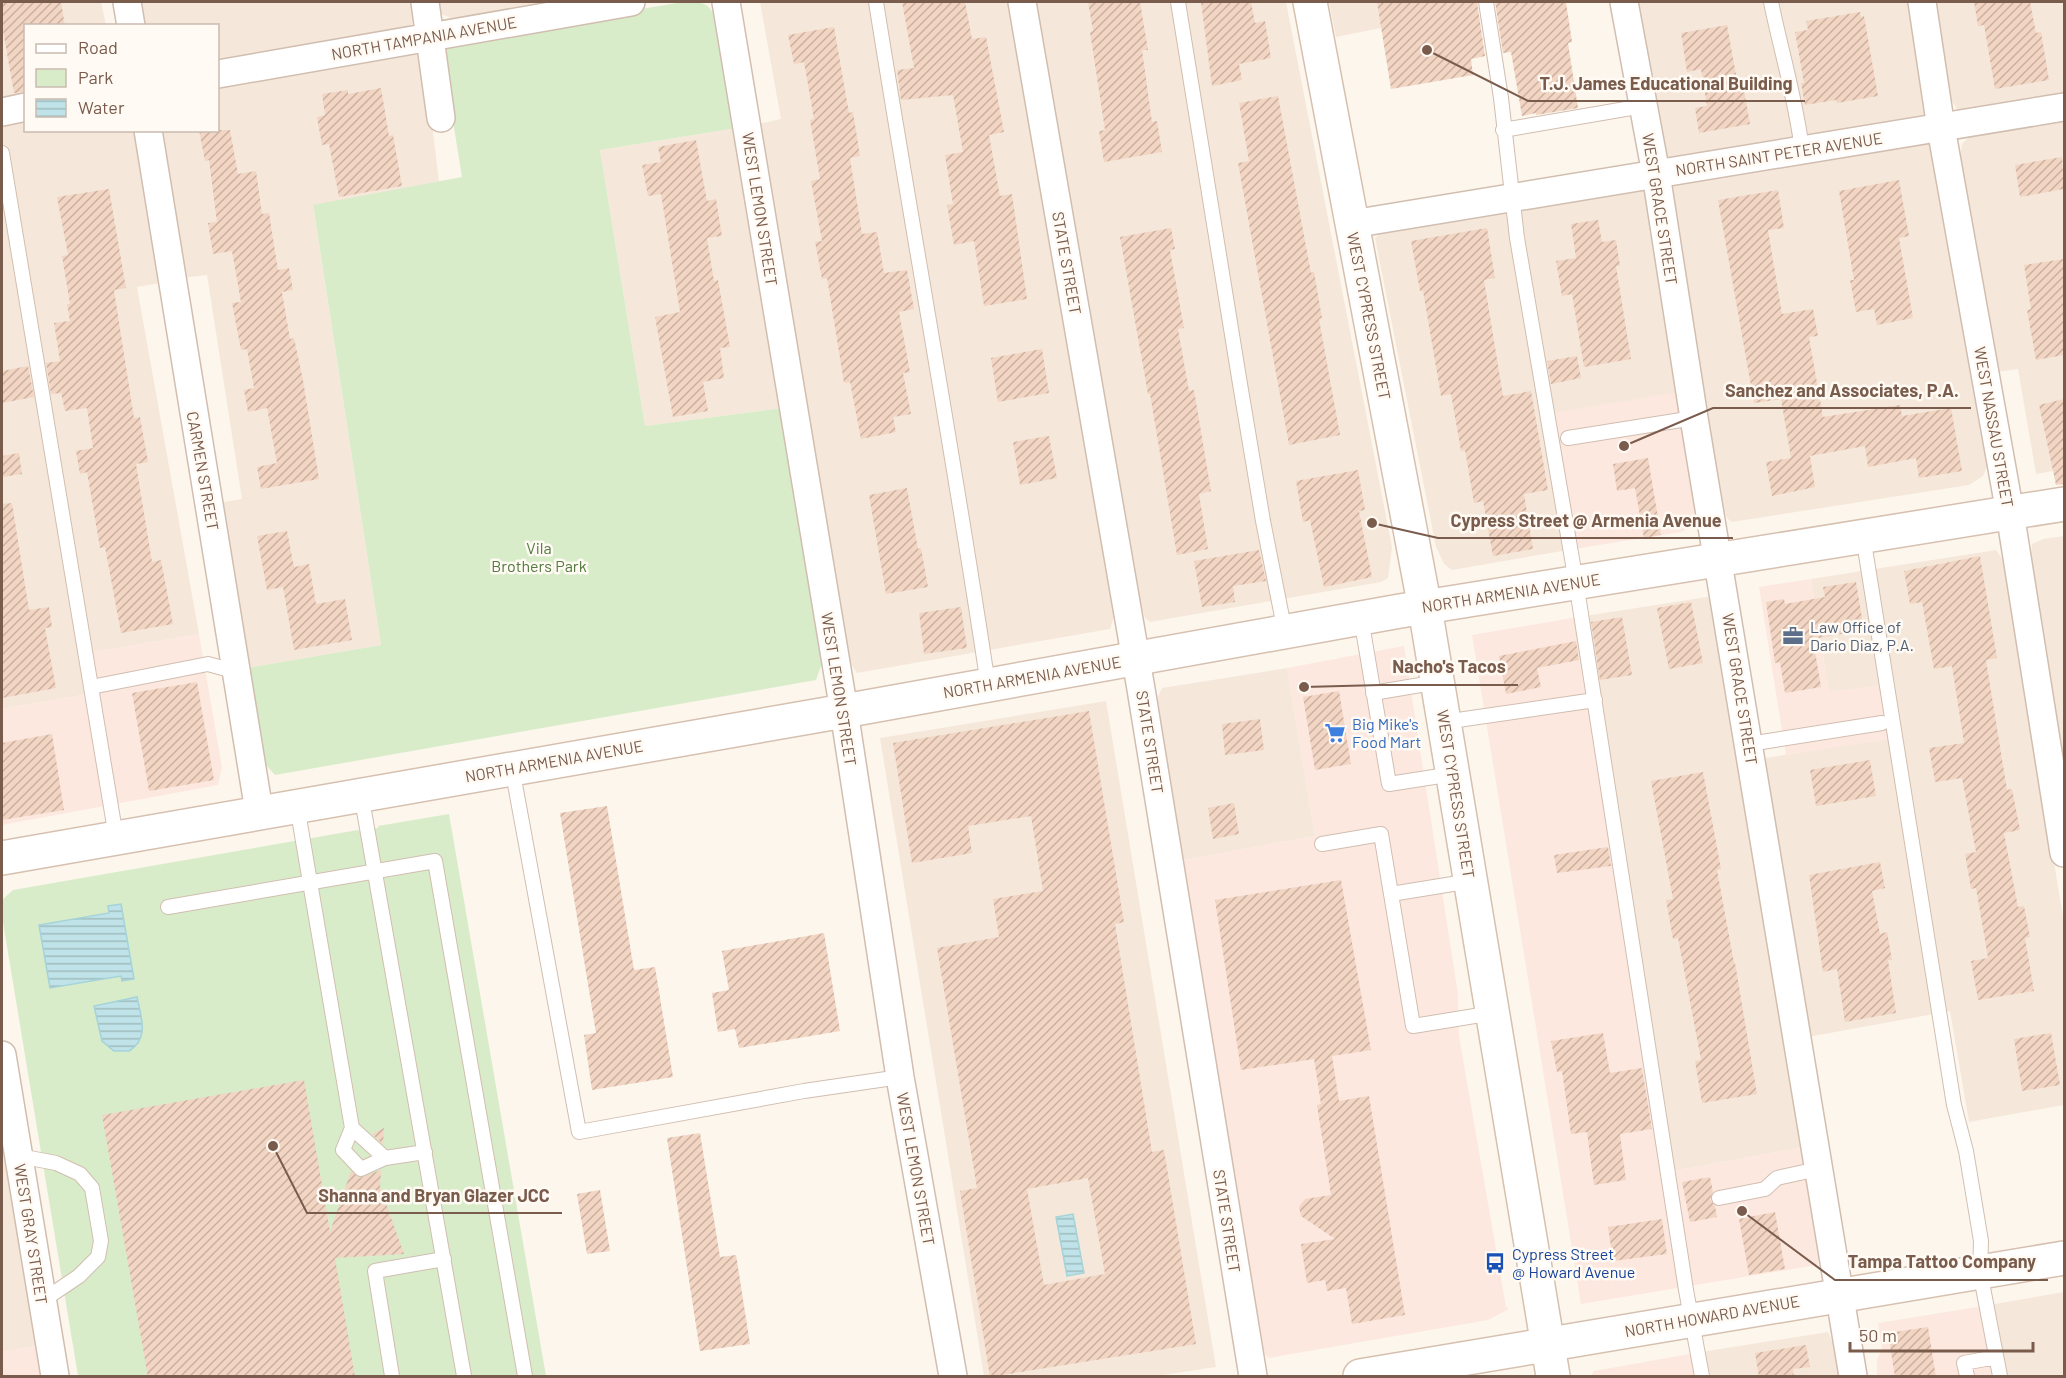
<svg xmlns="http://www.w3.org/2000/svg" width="2066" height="1378" font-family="Barlow,sans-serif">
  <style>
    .residential { fill: #f5e8da }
    .commercial { fill: #fde8e0 }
    .green { fill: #d8ecc9 }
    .water { fill: url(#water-rules); stroke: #a5d3da; stroke-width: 1.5 }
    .building { fill: url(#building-hatch); fill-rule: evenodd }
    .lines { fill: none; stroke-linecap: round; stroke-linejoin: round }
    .lane-casing { stroke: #d1beb0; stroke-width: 16 }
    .street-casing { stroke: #d1beb0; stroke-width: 30 }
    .secondary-casing { stroke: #d6c0b0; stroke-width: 36 }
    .lane { stroke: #fff; stroke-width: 14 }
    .street { stroke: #fff; stroke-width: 27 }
    .secondary { stroke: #fff; stroke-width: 33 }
    .labels { text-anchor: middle; stroke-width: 5; stroke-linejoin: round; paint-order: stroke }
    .street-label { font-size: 16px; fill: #7a5c4d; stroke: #fffaf3 }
    .park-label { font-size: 16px; fill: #537a41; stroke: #fffaf3 }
    .service-label { font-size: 16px; fill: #4e5e75; stroke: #fffaf3; text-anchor: start }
    .shop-label { font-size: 16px; fill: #366cbe; stroke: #fffaf3; text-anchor: start }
    .transit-label { font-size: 16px; fill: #164399; stroke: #fffaf3; text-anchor: start }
    .leader { fill: none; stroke: #7a5c4d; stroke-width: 2 }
    .callout-dot { fill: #7a5c4d; stroke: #fffaf3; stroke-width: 2 }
    .callout-label { font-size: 18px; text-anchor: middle; font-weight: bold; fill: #7a5c4d; stroke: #fffaf3; stroke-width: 5; stroke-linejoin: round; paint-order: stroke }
  </style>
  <defs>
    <pattern id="water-rules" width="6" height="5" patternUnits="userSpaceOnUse" patternTransform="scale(1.5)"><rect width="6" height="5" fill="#bfe3e8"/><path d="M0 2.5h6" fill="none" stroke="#a0bbbe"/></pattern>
    <pattern id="building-hatch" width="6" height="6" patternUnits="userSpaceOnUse" patternTransform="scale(1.5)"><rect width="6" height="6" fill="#f3d5c3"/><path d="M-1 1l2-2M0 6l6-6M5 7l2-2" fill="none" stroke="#cab0a1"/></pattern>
  </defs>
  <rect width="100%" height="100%" fill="#fdf6ec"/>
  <path class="residential" d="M2,2H101L106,25L26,26L25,95L2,99Z
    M136,2H414V16L412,24L406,28L218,61V26L140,25Z
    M438,2H560L452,18L440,14Z
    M760,2H1015L1116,610L1110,629L857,673L853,667L842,639L758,124L781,119Z
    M1036,2H1286L1392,547L1388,578L1381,582L1150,622L1145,618L1129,569Z
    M1329,2H1417L1421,20L1336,37Z
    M1635,2H1914L1928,110L1923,118L1671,158L1665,156Z
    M1933,2H2064V99L1963,113L1957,109L1949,96Z
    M405,49L415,53L425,65L439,182L313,206L381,645L247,668L218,503L242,499L207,275L182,278L157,131L218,130V81Z
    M25,117L26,130L135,131L161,283L137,287L199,634L82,654L88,694L2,709V121Z
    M2064,118V469L2036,474L2018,369L1996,372L1959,160L1962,144L1971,135Z
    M737,128L783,408L645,426L600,150Z
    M1914,139L1929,143L1939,153L1989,462L1983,476L1969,485L1732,522L1727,518L1724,509L1670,198L1672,186L1678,182Z
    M1629,187L1643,191L1649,200L1681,392L1574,549L1452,570L1444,564L1436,547L1375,238L1384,230Z
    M2064,536V796L2029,579L2032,544L2043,539Z
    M1996,550L2005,563L2064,923V1105L1969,1122L1950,1011L1808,1037L1760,759L1888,738L1829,693L1811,579Z
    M1707,597L1715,601L1805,1147L1662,1173L1591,723L1572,618Z
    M1287,668L1315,836L1180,861L1155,703L1162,688Z
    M1106,701L1216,1367L1157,1376H984L880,738Z
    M2,1140L37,1346L2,1352Z
    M2064,1292V1376H1995L1983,1306Z
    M1828,1332L1841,1363L1843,1376H1700L1695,1353Z"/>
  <path class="commercial" d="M1681,392L1697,514L1690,528L1681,532L1574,549L1553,413Z
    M1811,579L1829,692L1880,685L1888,739L1786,755L1759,587Z
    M1572,618L1591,723L1662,1173L1805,1147L1821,1257L1817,1265L1581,1304L1472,635Z
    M199,634L222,767L218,785L2,825V709L88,694L82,654Z
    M1404,646L1458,994L1459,1036L1506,1307L1509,1309L1488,1320L1268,1358L1263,1350L1180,861L1315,836L1287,668Z
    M1983,1306L1995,1376H1877V1360L1882,1348L1878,1323Z
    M37,1346L42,1376H2V1352Z
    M1695,1353L1700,1376H1591L1594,1371Z"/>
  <path class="green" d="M683,2C702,2 708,1 717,20L737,128L600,150L645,426L783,408L824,658L816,680L275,775L265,764L247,668L381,645L313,205L462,177L443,59L444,46L457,40Z
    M449,814L546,1376H78L2,916V900L13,890L358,830L359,831L378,828V826Z"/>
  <path class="water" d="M121,904L134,979L122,981L121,976L50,988L39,925L109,913L108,906Z
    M137,997C141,1017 150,1038 129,1051H114L102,1041L94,1006Z
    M1073,1214L1084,1273L1067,1276L1056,1217Z"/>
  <path class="building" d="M2,2H61L65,26H26V92L14,93L2,25Z
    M902,2H965L972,39L986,37L1004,132L989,135L1000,196L1012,194L1027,299L984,306L974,241L954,245L947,205L953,204L945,155L963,152L953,95L901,100L897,70L914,68Z
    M1088,2H1140L1148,50H1142L1152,122L1157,121L1162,152L1104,162L1099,131L1105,130L1090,32L1093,31Z
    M1201,2H1251L1255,23L1265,21L1271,58L1239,64L1242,80L1212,86Z
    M1377,2H1477L1485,56L1471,59L1473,75L1391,89Z
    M1495,2H1566L1572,42L1568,43L1578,108L1536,115V113L1522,116L1511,52L1503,53Z
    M1974,2H2030L2036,33L2041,32L2049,80L1995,89L1984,25L1978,26Z
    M1860,12L1861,17L1864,16L1878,96L1837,103L1836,100L1805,105L1801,83H1804L1795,32L1808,30L1806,21Z
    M1727,25L1739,91L1744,90L1750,124L1699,133L1695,108L1707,106L1701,69L1687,72L1681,33Z
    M834,27L849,113L853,112L860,156L850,158L862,234L877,232L884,273L907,270L914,309L899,312L910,372L903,373L911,414L893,417L896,432L861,439L850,382L844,383L827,278L822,279L815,242L822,241L811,181L820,179L810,120L814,119L804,62L794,64L788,35Z
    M381,88L389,136L393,135L402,186L339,197L329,144L322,145L317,117L325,115L322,94L348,90V94Z
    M1278,96L1311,273L1314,272L1322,318L1319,319L1340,435L1289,445L1238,163L1249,161L1239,103Z
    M199,130H230L238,174L256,171L262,214L269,213L278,270L289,268L293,290L282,292L290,339L294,338L303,380L319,479L261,489L257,467L277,463L267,408L248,412L244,390L254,388L247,349L241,350L232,303L241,302L232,251L213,254L208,223L217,222L209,160L205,161Z
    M696,140L707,201L716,199L722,236L707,238L714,281L718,280L730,347L720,348L724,378L703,382L708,411L673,417L655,317L680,312L661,194L648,196L642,165L661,162L658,147Z
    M2062,157L2064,189L2020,197L2015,165Z
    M1899,180L1909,236L1899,238L1913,318L1877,325L1874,309L1856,312L1850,280H1854L1839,191Z
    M109,189L126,288L114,290L134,418L140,417L148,462L136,464L152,562L161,560L173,624L121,633L105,547L100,548L87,472L80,474L76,451L93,448L87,408L65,411L61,393L51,394L46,363L60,361L54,323L70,321L67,304H70L62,256L68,255L57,197Z
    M1778,190L1784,228L1768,230L1782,314L1813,309L1818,336L1809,337L1823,417L1900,405L1902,416L1951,408L1962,471L1919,478L1916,458L1868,467L1865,446L1810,456L1815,487L1772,496L1766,462L1791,458L1781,399L1754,403L1718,200Z
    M1598,220L1602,242L1616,240L1620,266H1616L1631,359L1584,367L1572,294L1562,296L1556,261L1576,258L1571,224Z
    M1171,228L1175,249L1170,250L1184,328L1178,329L1189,391L1194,390L1211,491L1199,494L1208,549L1177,555L1150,394H1148L1120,237Z
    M1487,228L1495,278L1484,280L1503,396L1531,391L1548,490L1524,494L1533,549L1493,556L1483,501L1474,503L1465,450L1461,451L1451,394L1441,396L1423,291H1420L1411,241Z
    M2064,259V355L2036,360L2027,310L2031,309L2024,265Z
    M1042,349L1049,393L998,402L991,358Z
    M1577,356L1581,378L1551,384L1547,361Z
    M28,366L34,397L2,403V371Z
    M2064,399V484L2056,485L2039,405Z
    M1049,436L1057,478L1020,485L1013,442Z
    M19,453L22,474L2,477V456Z
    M1648,458L1661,535L1644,538L1635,488L1617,491L1613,464Z
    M1358,470L1365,510L1359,511L1372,577L1324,587L1310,520L1303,522L1296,481Z
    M907,488L918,549L921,548L928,587L886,594L869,495Z
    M12,503L29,610L49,607L52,627L45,628L56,688L2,698V504Z
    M287,531L294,567L309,564L316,604L345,599L352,640L294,650L283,587L267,590L257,536Z
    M1259,550L1266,581L1233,586L1235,602L1202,607L1194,561Z
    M1980,556L1997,658L1986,660L2007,790L2012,789L2020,830L2004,833L2018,907L2024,906L2030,937L2025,938L2034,991L1978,1000L1971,961L1988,958L1976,888L1971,889L1965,854L1976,852L1962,778L1935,782L1929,748L1964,743L1952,666L1934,669L1922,602L1910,604L1904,571Z
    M1856,582L1864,630L1813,639L1821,687L1785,693L1780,662L1775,663L1766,602L1784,599L1785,604L1825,597L1823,587Z
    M1691,602L1703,663L1669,669L1657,608Z
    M961,607L967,648L924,654L919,613Z
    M1622,617L1632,675L1600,680L1591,622Z
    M1576,641L1579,660L1537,668L1541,687L1506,694L1499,656Z
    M197,682L214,780L149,791L132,693Z
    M1339,691L1351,764L1315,770L1303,697Z
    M1089,711L1124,922L1115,924L1152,1152L1164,1150L1196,1344L990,1377L960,1191L977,1188L937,948L999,937L993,899L1043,891L1031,816L968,826L972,853L912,863L893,743ZM1088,1178L1105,1274L1044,1285L1027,1189Z
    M1260,719L1264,750L1225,755L1222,724Z
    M52,734L64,810L2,820V743Z
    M1870,760L1876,796L1816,806L1810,770Z
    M1703,772L1721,869L1717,870L1734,963H1735L1757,1094L1702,1103L1695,1061L1701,1060L1678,938L1673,939L1666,900L1673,899L1651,781Z
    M1234,803L1239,834L1213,839L1208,808Z
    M607,806L634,970L655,967L673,1077L592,1090L584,1035L596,1033L560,813Z
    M1608,847L1611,866L1557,873L1554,855Z
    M1880,862L1885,888L1872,891L1880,934L1887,932L1892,960H1888L1896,1013L1845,1022L1837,969L1823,972L1809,875Z
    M1341,880L1371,1050L1332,1056L1339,1101L1369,1096L1405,1315L1352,1324L1346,1288L1327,1291L1325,1280L1307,1283L1301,1244L1335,1239L1301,1216L1299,1207L1305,1199L1331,1195L1317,1105L1321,1104L1314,1059L1241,1070L1215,900Z
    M824,933L840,1031L739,1048L735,1029L718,1032L712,993L729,990L722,951Z
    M1603,1033L1610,1073L1642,1068L1652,1129L1620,1134L1626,1180L1594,1185L1587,1132L1571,1134L1562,1071L1557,1072L1551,1041Z
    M2051,1033L2060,1085L2022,1091L2014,1039Z
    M304,1080L330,1232L351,1171L360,1178L381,1170L380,1187L404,1254L335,1258L355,1377H148L102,1115Z
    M384,1128L383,1144L372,1134Z
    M700,1133L720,1257L736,1255L750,1344L700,1351L667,1138Z
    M1710,1177L1713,1192L1710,1199L1715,1206L1717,1217L1690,1222L1682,1182Z
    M600,1190L610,1251L587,1254L577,1194Z
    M1775,1212L1785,1269L1749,1275L1739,1219Z
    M1662,1219L1667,1254L1613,1261L1608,1227Z
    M1928,1327L1936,1377H1895L1888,1333Z
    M1806,1345L1810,1367L1793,1369L1794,1377H1759L1755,1353Z"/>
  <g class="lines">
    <g class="lane-casing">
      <path id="lane" d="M876,2C912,229 954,456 988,685
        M1178,2L1240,384L1263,521L1285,632
        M1486,2L1501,98L1517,238L1576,582L1686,1290L1702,1376
        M1771,2C1781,51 1796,100 1802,150
        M1503,130L1643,106
        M2,153L116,837
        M1568,438L1694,418
        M1863,536L1954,1105L1966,1151L1981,1241L1980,1272L2000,1376
        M1361,618L1389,784L1453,774
        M91,687L208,664L237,672
        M1373,693L1438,682
        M1444,722L1595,700
        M1749,744L1882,723
        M512,768L579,1132L804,1091L900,1077
        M361,794L464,1376
        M297,806L352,1128L385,1158L425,1152
        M1322,844L1381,834L1413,1026L1493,1013
        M1391,894L1471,881
        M168,907L435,861L525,1376
        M352,1128L343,1150L361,1169L385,1158
        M19,1156L56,1163L80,1174L92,1188L101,1241L98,1257L79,1276L42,1301
        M1719,1198L1765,1189L1777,1178L1818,1169
        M392,1376L375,1271L444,1259
        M1967,1376L1964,1363L1996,1357"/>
    </g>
    <g class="street-casing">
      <path id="street" d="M127,2L131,26
        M425,2L441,118
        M726,2L844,711L900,1077L953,1376
        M1022,2L1141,689L1253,1376
        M1624,2L1656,174L1694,418L1853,1376
        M1922,2L1941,128L2010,513L2064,853
        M218,74L631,2
        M2,112L26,107
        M148,130L259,811
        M1352,224L2064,107
        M2,1055L55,1376"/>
    </g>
    <g class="secondary-casing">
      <path id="secondary" d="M1310,2L1425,608L1553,1376
        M2,858L844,711L1400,611L2064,504
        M1360,1376L2064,1258"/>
    </g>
    <use href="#lane" class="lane"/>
    <use href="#street" class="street"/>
    <use href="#secondary" class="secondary"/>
  </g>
  <defs>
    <g id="office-bare" transform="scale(1.62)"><path d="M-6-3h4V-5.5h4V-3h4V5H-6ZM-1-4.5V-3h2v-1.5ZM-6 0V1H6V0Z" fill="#5c6f8a" stroke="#fffaf3" stroke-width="2.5" paint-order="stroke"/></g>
    <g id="supermarket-bare" transform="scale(1.62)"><path d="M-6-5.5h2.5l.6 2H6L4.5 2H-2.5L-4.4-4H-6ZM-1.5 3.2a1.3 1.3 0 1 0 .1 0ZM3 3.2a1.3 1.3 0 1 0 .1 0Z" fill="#3f7fe0" stroke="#fffaf3" stroke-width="2.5" paint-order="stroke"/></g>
    <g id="bus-bare" transform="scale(1.62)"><path d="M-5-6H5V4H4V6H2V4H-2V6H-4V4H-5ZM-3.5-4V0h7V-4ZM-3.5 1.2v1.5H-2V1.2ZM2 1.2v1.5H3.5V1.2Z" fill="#1a4fb4" stroke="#fffaf3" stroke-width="2.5" paint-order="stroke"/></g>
  </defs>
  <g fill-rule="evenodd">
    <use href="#office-bare" x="1793" y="636"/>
    <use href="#supermarket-bare" x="1335" y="733"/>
    <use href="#bus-bare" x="1495" y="1263"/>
  </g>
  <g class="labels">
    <g class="street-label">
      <text transform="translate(424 38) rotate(-10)" y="6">NORTH TAMPANIA AVENUE</text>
      <text transform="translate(1779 154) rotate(-9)" y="6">NORTH SAINT PETER AVENUE</text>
      <text transform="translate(760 209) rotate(81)" y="6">WEST LEMON STREET</text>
      <text transform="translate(1660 209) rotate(81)" y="6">WEST GRACE STREET</text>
      <text transform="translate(1067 263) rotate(80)" y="6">STATE STREET</text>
      <text transform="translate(1369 316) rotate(79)" y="6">WEST CYPRESS STREET</text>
      <text transform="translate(1994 427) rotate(80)" y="6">WEST NASSAU STREET</text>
      <text transform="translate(203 471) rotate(80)" y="6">CARMEN STREET</text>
      <text transform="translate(1511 593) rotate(-9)" y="6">NORTH ARMENIA AVENUE</text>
      <text transform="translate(1032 677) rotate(-10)" y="6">NORTH ARMENIA AVENUE</text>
      <text transform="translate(839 689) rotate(81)" y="6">WEST LEMON STREET</text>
      <text transform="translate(1740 689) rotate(81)" y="6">WEST GRACE STREET</text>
      <text transform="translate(1150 742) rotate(81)" y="6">STATE STREET</text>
      <text transform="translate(554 761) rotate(-10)" y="6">NORTH ARMENIA AVENUE</text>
      <text transform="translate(1456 794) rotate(81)" y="6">WEST CYPRESS STREET</text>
      <text transform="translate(916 1169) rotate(80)" y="6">WEST LEMON STREET</text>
      <text transform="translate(1227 1221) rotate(81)" y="6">STATE STREET</text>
      <text transform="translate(31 1234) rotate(81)" y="6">WEST GRAY STREET</text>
      <text transform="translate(1712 1316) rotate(-10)" y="6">NORTH HOWARD AVENUE</text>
    </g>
    <g class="park-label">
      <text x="539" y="554">Vila<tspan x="539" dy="18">Brothers Park</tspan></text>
    </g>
    <g class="service-label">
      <text x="1810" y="633">Law Office of<tspan x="1810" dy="18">Dario Diaz, P.A.</tspan></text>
    </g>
    <g class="shop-label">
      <text x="1352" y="730">Big Mike's<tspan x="1352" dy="18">Food Mart</tspan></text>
    </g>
    <g class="transit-label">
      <text x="1512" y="1260">Cypress Street<tspan x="1512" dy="18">@ Howard Avenue</tspan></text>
    </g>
  </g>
  <path class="leader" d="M1427 50L1528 101H1805M1624 446L1713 408H1971M1372 523L1438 538H1733M1304 687L1380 685H1518M273 1146L307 1213H562M1742 1211L1835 1280H2048"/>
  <g class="callout-dot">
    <circle cx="1427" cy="50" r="6"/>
    <circle cx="1624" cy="446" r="6"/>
    <circle cx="1372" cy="523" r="6"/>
    <circle cx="1304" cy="687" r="6"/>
    <circle cx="273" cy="1146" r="6"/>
    <circle cx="1742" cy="1211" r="6"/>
  </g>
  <g class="callout-label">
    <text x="1666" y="90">T.J. James Educational Building</text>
    <text x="1842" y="397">Sanchez and Associates, P.A.</text>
    <text x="1586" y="527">Cypress Street @ Armenia Avenue</text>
    <text x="1449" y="673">Nacho's Tacos</text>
    <text x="434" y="1202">Shanna and Bryan Glazer JCC</text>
    <text x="1942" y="1268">Tampa Tattoo Company</text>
  </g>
  <rect width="2066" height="1378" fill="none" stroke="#7a5c4d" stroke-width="6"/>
  <rect x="24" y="24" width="195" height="108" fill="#fffaf3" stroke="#cabbb1" stroke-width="1.5"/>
  <rect x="36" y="44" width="30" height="9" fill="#ffffff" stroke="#cabbb1" stroke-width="1.5"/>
  <text x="78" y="54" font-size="18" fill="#7a5c4d">Road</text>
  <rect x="36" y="69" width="30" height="18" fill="#d8ecc9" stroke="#cabbb1" stroke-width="1.5"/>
  <text x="78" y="84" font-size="18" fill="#7a5c4d">Park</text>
  <rect x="36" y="99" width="30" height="18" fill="url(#water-rules)" stroke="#cabbb1" stroke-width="1.5"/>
  <text x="78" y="114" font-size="18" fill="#7a5c4d">Water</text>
  <path d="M1850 1342v9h183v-9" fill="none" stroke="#7a5c4d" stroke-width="3"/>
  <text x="1859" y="1342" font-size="18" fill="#7a5c4d" stroke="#fffaf3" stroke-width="4.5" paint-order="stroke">50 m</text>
</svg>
